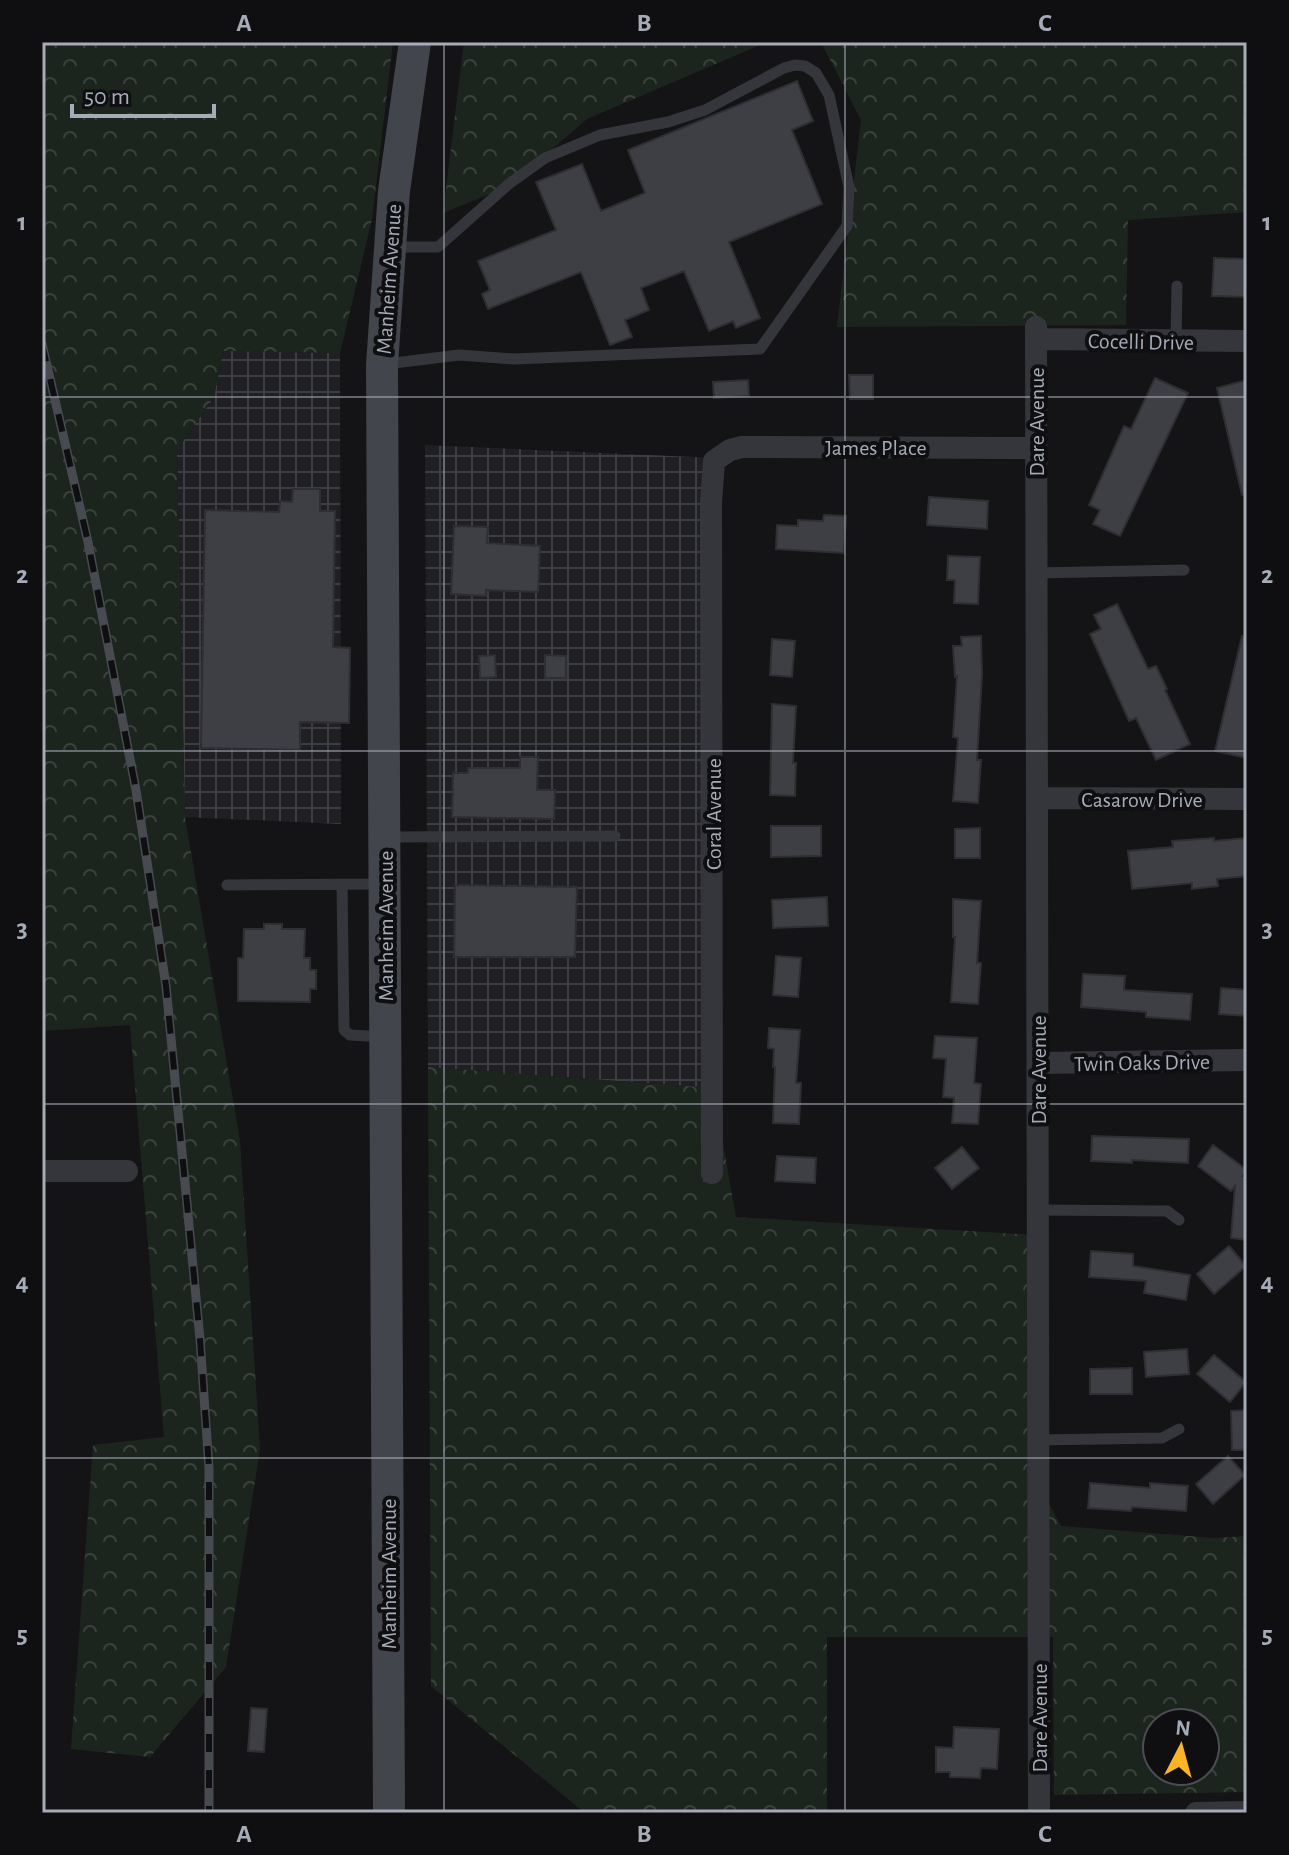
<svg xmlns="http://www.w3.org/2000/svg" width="1289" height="1855" font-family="'Alegreya Sans',sans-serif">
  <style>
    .industrial { fill: url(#industrial-grid) }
    .forest { fill: url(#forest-crowns); fill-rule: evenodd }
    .building { fill: #3e3f44; stroke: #2e2e33; stroke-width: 2 }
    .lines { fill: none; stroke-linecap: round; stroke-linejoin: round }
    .lane { stroke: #35363c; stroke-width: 11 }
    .street { stroke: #35363c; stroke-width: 22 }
    .secondary { stroke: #43454c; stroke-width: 32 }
    .rail-casing { stroke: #484a51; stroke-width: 9 }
    .rail { stroke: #0f0f11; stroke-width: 6; stroke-dasharray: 18; stroke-linecap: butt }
    .grid { fill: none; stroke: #a5abb7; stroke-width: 2; stroke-opacity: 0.55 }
    .labels { text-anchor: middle; stroke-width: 8; stroke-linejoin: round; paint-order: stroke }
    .street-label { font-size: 22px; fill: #a5abb7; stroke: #0f0f11 }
    .neatline { fill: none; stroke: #a5abb7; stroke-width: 3 }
    .grid-label { font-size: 26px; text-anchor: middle; font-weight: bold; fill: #a5abb7 }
  </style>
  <defs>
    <pattern id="industrial-grid" width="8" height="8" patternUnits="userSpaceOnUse" patternTransform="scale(2)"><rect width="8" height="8" fill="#202024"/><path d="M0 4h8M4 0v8" fill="none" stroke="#3d3e42"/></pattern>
    <pattern id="forest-crowns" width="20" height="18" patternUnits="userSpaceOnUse" patternTransform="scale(2)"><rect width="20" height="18" fill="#1c251d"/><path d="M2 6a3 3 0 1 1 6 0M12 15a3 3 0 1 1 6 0" fill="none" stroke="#3a423c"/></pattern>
  </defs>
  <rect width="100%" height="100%" fill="#141416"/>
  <path class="industrial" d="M223,351L340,353L341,824L185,817L177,450L214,397Z
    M425,445L716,458L713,1088L428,1067Z"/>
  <path class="forest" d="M42,42H393L372,219L340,353L223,351L214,397L177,450L185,817L240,1141L260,1449L226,1667L150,1757L71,1749L93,1445L164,1437L130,1025L42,1031Z
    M464,42H767L587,119L509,186L443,213Z
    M821,42H1247V212L1128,220L1126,325L837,327L861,120Z
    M428,1067L713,1088L736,1217L1036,1235V1480L1061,1526L1214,1538L1247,1536V1792L1054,1795L1053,1637H827V1813H585L431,1686ZM1157,1723H1205V1771H1157Z"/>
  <path class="building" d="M797,81L813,121L792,130L822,204L729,242L760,318L736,328L733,321L709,331L684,271L641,288L649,310L625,320L632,337L610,345L581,272L488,309L482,294L490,290L478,261L556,230L536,182L582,164L601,211L645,193L628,150Z
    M1214,258L1247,259V297L1212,296Z
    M849,375H873V399H850Z
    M1155,378L1188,393L1120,536L1093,524L1100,510L1089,505L1124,426L1131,429Z
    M748,380L749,396L714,398L713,382Z
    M1247,380V494L1242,495L1217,388Z
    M293,489H320V511H335L333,647L350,648L349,723L300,722V750L201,748L205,510L279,512L280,501L292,502Z
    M929,497L988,501L987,529L927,525Z
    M824,515L846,516L844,553L776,549L777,525L798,526V520L823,521Z
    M454,526L488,527L487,543L540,546L538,592L486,590V596L451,594Z
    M948,556L980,557L978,604L954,603L955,580H947Z
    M1117,604L1148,669L1156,666L1167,689L1165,690L1190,744L1156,760L1136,718L1129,721L1090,634L1101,629L1094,615Z
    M981,636L982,675L977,760H981L978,803L953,801L958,738L953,737L957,676L955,677L953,646H962L961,637Z
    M1242,636L1247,637V758L1215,751Z
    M772,639L795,641L792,677L770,675Z
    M495,655L496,677L480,678L479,656Z
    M545,655L566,656V678H545Z
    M772,704L796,706L793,763H796L795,796L770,795Z
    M520,757H538L537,790H555L554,819L452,817L453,773H468V768H520Z
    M771,826H821V856L771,857Z
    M980,828V858H955V829Z
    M1214,838V841L1247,838V876L1217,879L1218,886L1192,889V883L1132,889L1128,851L1173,847L1172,841Z
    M455,885L577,887L575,957H454Z
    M827,897L828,926L773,928L772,900Z
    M953,899L981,901L977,963H981L978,1004L951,1002L955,937H953Z
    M264,924H282V929H305L304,958H310V970H316V989H310V1002L238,1001V958H243L244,929H264Z
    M776,956L801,958L798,997L773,995Z
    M1083,974L1125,976L1124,990L1192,994L1190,1020L1146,1017V1012L1081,1007Z
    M1221,988L1247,990V1016L1219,1014Z
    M769,1028L800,1030L796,1083H801L799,1124L773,1123L775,1067H773L774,1049L768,1048Z
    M935,1036L977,1038L974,1083L981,1084L978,1124L952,1123L954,1098L943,1097L946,1059L933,1058Z
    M1092,1136L1189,1139L1188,1163L1132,1160V1163L1091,1161Z
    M1213,1145L1247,1170L1243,1176H1247V1240L1231,1238L1235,1186L1231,1191L1198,1166Z
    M962,1147L979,1168L952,1189L935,1168Z
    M777,1156L816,1158L815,1183L775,1181Z
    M1229,1246L1246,1266L1214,1294L1197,1274Z
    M1091,1251L1133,1254V1266L1190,1275L1186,1300L1144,1293L1146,1281L1089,1277Z
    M1187,1349L1189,1374L1146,1377L1144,1352Z
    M1214,1355L1246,1382L1230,1402L1197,1374Z
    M1132,1368V1394H1090V1369Z
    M1247,1410V1450H1232L1231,1411Z
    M1228,1456L1245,1475L1213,1504L1196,1484Z
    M1090,1483L1150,1488V1483L1188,1486L1186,1511L1132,1507L1131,1511L1088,1508Z
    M251,1708L267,1709L264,1752L248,1751Z
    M954,1727L999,1729L997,1769L981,1768L980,1778L950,1777V1772H936V1747L953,1748Z"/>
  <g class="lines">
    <path class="lane" d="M1176,341L1177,286
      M386,364L459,355L514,359L760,349L847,226L849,187L829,95L816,73L805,66L795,65L784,68L705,110L668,122L600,135L545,158L510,183L438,247H394
      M1036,573L1184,570
      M385,837L615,836
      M342,884L344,1030L350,1035L384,1037
      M227,885L383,884
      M1038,1210L1167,1211L1179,1220
      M1038,1440L1162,1438L1179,1429"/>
    <path class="street" d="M1036,327L1039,1813
      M1036,339L1247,341
      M1037,798L1247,799
      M1038,1063L1247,1060
      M42,1171H127
      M712,1173L711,503L714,461L730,450L742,447L1036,448
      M1196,1813L1247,1812"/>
    <path class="secondary" d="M389,1813L382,365L394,191L415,42"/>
    <g class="rail-casing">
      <path id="rail" d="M42,344L88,542L136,790L166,986L200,1339L209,1468V1813"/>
    </g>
    <use href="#rail" class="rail"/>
  </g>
  <path class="grid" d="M444,42V1813M845,42V1813M42,397H1247M42,751H1247M42,1104H1247M42,1458H1247"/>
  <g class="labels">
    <g class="street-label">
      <text transform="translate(388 279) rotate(-86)" y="8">Manheim Avenue</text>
      <text transform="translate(1141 341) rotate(1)" y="8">Cocelli Drive</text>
      <text transform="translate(1036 422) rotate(-90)" y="8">Dare Avenue</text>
      <text x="876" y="455">James Place</text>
      <text x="1142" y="807">Casarow Drive</text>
      <text transform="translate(713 814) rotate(-90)" y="8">Coral Avenue</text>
      <text transform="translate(385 926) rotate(-90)" y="8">Manheim Avenue</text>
      <text transform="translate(1142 1062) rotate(-1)" y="8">Twin Oaks Drive</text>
      <text transform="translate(1038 1070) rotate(-90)" y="8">Dare Avenue</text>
      <text transform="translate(388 1574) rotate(-90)" y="8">Manheim Avenue</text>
      <text transform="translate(1039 1718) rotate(-90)" y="8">Dare Avenue</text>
    </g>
  </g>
  <rect width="1289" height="1855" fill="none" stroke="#0f0f11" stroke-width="88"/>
  <g transform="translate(1181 1747) rotate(6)"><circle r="38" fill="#0f0f11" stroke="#4b4d53" stroke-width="2"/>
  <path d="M0-6L14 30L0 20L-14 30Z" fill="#fcb427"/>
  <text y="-12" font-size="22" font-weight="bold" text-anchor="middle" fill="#a5abb7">N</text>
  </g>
  <path d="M72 104v12h142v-12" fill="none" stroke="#a5abb7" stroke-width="4"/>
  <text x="84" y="104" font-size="24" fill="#a5abb7" stroke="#0f0f11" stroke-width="6" paint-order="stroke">50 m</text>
  <rect x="44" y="44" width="1201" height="1767" class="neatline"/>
  <g class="grid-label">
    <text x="244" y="31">A</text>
    <text x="644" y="31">B</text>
    <text x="1045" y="31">C</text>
    <text x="22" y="230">1</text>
    <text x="1267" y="230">1</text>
    <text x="22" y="583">2</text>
    <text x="1267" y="583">2</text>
    <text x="22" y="937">3</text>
    <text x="1267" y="937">3</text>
    <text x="22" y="1290">4</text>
    <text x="1267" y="1290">4</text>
    <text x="22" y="1643">5</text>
    <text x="1267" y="1643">5</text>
    <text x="244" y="1842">A</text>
    <text x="644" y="1842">B</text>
    <text x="1045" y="1842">C</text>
  </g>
</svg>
